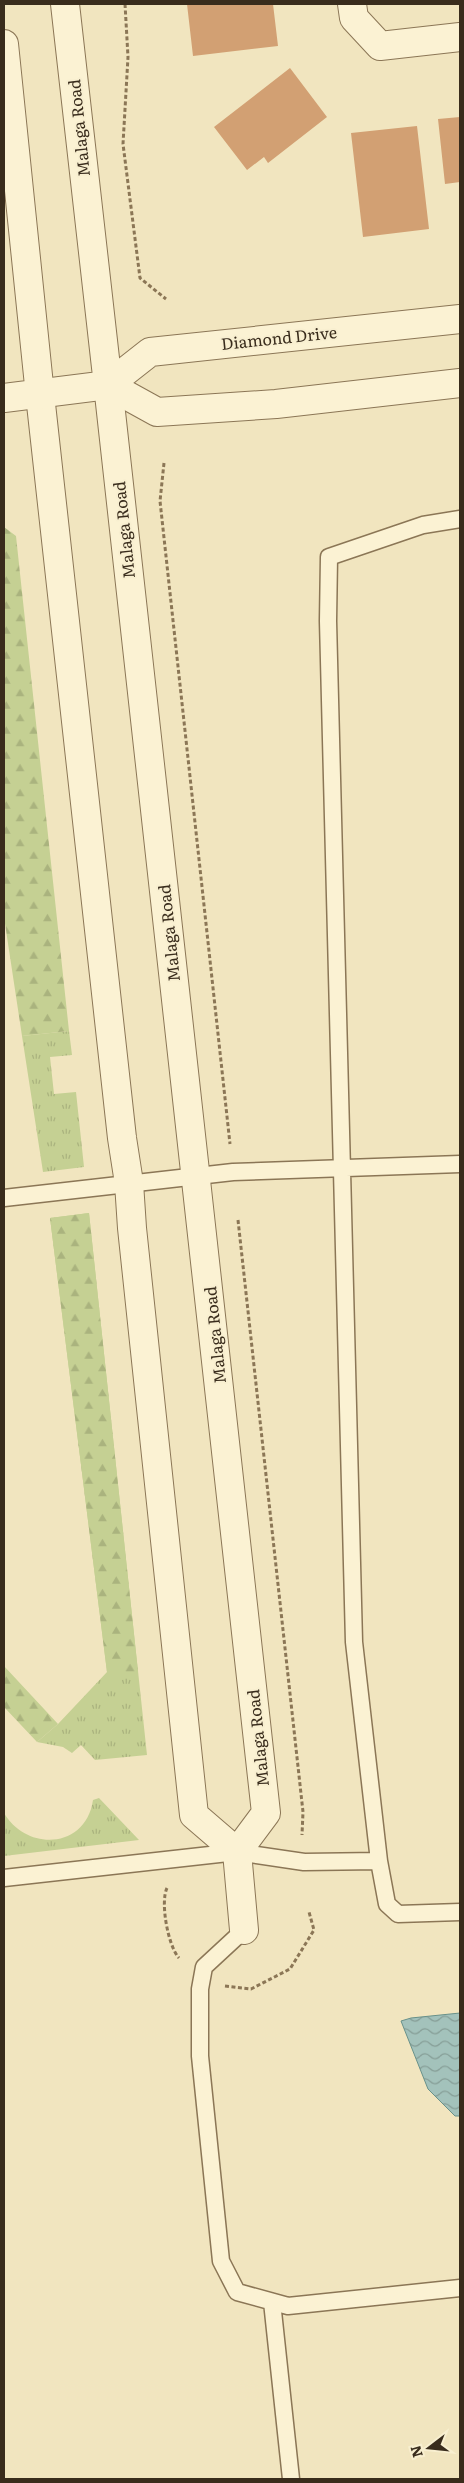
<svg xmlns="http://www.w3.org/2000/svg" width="464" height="2483" font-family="Literata,serif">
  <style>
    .grass { fill: url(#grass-tufts) }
    .forest { fill: url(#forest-firs) }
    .water { fill: url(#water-waves); stroke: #69918a }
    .building { fill: #d2a073 }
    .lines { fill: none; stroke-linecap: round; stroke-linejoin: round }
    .service-casing { stroke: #8b7656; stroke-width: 19 }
    .minor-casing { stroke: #8b7656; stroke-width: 30 }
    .tertiary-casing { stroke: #8b7656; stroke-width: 30 }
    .path { stroke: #8b7656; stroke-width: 3; stroke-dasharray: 4 2.5; stroke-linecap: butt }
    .service { stroke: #fbf2d3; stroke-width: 16 }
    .minor { stroke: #fbf2d3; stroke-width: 28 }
    .tertiary { stroke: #fbf2d3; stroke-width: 28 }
    .labels { text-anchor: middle; stroke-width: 4; stroke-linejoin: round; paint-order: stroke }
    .street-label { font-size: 16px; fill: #392c1c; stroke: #f8efd0 }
  </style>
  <defs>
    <pattern id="grass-tufts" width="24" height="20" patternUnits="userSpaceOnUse" patternTransform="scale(1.25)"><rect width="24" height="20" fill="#c5d093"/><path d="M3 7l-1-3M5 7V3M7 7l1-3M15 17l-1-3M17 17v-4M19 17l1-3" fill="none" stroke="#aab37e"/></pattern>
    <pattern id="forest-firs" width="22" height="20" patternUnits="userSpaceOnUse" patternTransform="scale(1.25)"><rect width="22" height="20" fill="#c5d093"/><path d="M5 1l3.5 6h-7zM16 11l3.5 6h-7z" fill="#aab37e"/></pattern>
    <pattern id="water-waves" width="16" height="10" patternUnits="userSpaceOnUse" patternTransform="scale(1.25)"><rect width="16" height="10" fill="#a3c2bb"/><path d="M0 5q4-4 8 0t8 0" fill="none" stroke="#869e97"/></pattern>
  </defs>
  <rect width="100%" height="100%" fill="#f1e5bf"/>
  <path class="grass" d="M69,1031L72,1055L50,1057L54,1094L76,1092L84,1167L43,1172L22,1036Z
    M89,1213L147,1755L95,1760L81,1745L72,1753L63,1747L37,1742L58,1724L107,1672L50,1218Z
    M99,1798L139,1840L4,1856V1813C27,1852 86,1849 93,1800Z"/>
  <path class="forest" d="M4,527L16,536L69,1031L22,1036L4,917Z
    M89,1213L138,1672C127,1680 119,1677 107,1672L50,1218Z
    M4,1666L58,1724L37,1742L4,1707Z"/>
  <path class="water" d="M460,2013V2116H455L428,2089L401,2021L411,2018Z"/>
  <path class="building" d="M187,4H273L278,46L193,56Z
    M290,68L327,117L268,163L264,157L247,170L214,127Z
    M460,117V182L445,184L438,119Z
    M417,126L429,229L363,237L351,133Z"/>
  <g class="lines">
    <g class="service-casing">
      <path id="service" d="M460,519L423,525L329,557L328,621L354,1642L379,1861L387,1904L398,1914L460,1912
        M4,1198L233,1172L460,1164
        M4,1878L237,1852L304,1862L379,1861
        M244,1930L204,1967L200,1989V2056L221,2261L237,2292L288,2306L460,2288
        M272,2302L291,2479"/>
    </g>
    <g class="minor-casing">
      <path id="minor" d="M352,4L354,18L380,46L460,37
        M108,385L266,1813L237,1852L244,1930
        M40,395L122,1138L129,1183L132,1228L194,1815L237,1852"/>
    </g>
    <g class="tertiary-casing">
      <path id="tertiary" d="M65,4L108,385
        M4,44L40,395
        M108,385L157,412L276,404L460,383
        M4,398L108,385L150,352L460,319"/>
    </g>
    <path class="path" d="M125,4L128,57L123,144L140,278L166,299
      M164,463L160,501L230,1144
      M238,1220L303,1812L302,1835
      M167,1888C160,1902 168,1946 179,1958
      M225,1986L251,1989L290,1969L314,1930L309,1912"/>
    <use href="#service" class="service"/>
    <use href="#minor" class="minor"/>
    <use href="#tertiary" class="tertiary"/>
  </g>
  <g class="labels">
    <g class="street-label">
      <text transform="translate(79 128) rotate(-96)" y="6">Malaga Road</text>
      <text transform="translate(279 338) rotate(-6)" y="6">Diamond Drive</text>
      <text transform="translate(124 530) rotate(-96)" y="6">Malaga Road</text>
      <text transform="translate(169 933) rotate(-96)" y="6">Malaga Road</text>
      <text transform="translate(215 1335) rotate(-96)" y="6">Malaga Road</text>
      <text transform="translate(258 1738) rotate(-96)" y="6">Malaga Road</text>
    </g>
  </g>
  <rect width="464" height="2483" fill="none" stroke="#392c1c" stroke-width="10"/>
  <g transform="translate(429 2448) rotate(254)" stroke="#f8efd0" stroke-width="4" paint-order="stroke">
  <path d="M0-4L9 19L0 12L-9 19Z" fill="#392c1c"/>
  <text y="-8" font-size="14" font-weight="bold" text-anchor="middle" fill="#392c1c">N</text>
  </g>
</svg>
